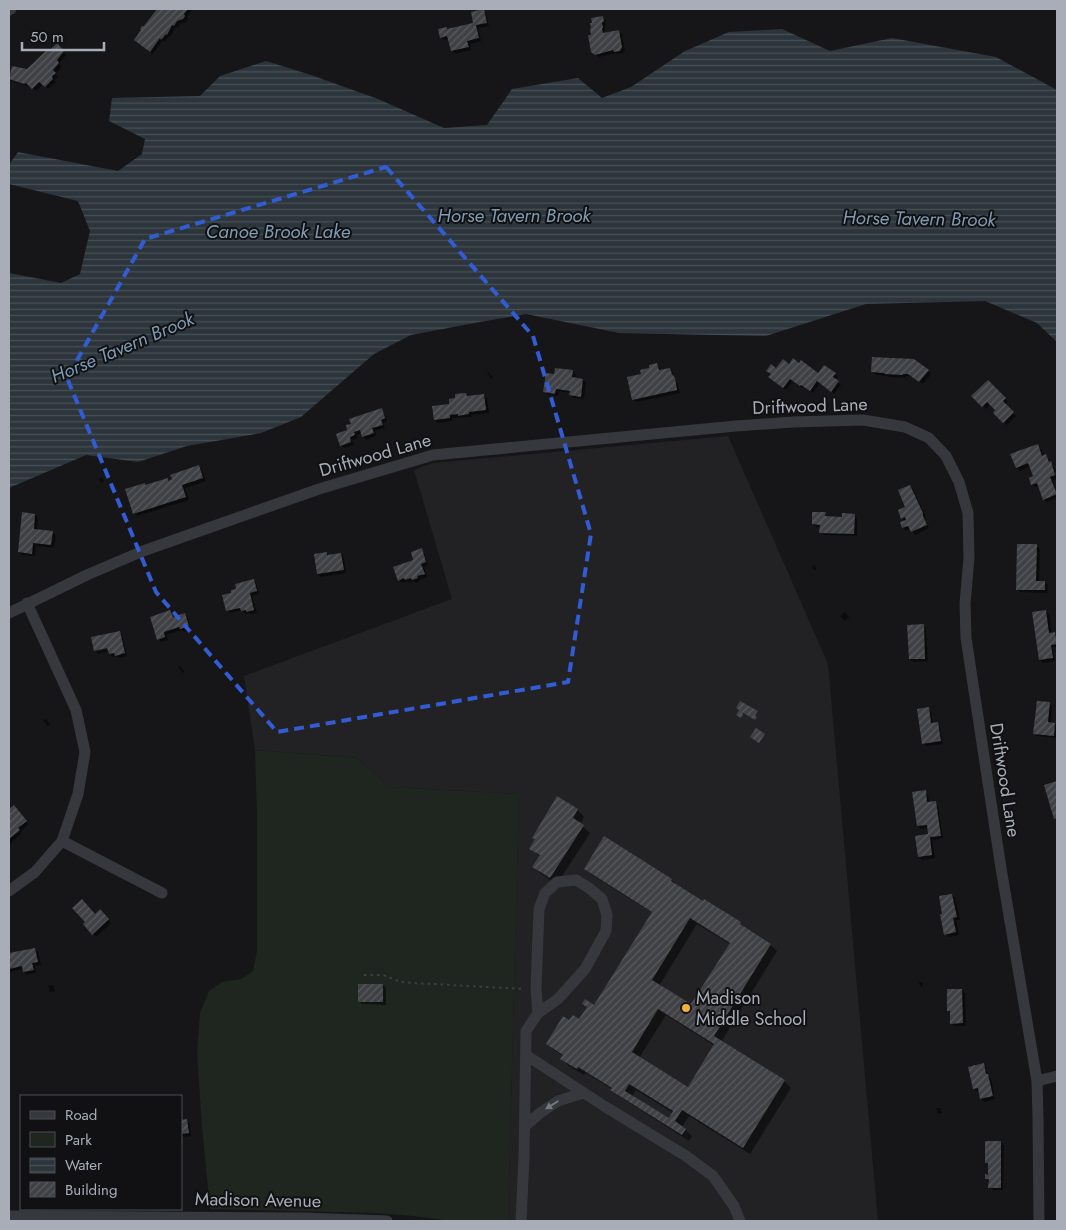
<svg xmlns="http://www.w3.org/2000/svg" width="1066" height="1230" font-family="Jost,sans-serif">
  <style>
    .built { fill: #222225 }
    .park { fill: #1e261f }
    .water { fill: url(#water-rules) }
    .shadow { fill: #0007; fill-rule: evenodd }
    .building { fill: url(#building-hatch); fill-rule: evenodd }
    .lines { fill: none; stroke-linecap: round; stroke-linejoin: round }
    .path { stroke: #3d3f44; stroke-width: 2; stroke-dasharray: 2.5 4; stroke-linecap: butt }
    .minor { stroke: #37383d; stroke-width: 11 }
    .oneway { fill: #757881 }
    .marked { fill: none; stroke: #325cd3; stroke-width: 4; stroke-dasharray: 10 6; stroke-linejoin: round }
    .poi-dot { fill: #f2b134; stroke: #111113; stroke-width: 2 }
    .labels { text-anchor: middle; stroke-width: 4; stroke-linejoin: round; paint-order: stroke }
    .street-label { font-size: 18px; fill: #a8adb8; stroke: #111113 }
    .poi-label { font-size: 18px; fill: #a8adb8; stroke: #111113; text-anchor: start }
    .water-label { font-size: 19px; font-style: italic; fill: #7f9bb3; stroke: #111113 }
  </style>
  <defs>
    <pattern id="water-rules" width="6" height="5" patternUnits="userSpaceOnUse" patternTransform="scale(1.25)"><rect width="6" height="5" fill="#2c353c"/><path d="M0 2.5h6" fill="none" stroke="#485056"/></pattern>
    <pattern id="building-hatch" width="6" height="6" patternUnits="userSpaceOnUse" patternTransform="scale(1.25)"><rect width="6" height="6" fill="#404145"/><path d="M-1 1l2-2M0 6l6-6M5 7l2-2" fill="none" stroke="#595a5e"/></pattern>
  </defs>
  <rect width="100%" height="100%" fill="#161618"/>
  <path class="built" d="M728,436L828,664L878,1221H508L519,794L390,787L357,758L255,750L244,676L452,599L414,470L433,463Z"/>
  <path class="park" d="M255,750L357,758L390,787L519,794L508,1221H451L413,1216L374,1213L210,1209L202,1127L197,1053L200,1013L209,991L222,982L241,979L253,971L257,951V812Z"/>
  <path class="water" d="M782,29L830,51L892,38L996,57L1057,90V342L1037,323L985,301L866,304L766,336L619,333L526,314L480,322L411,335L374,354L301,417L261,433L187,446L138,462L86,455L9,488V273L61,283L80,274L90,231L78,201L9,184V165L18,152L118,171L142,154L145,139L109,121L112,98L200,96L220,76L266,61L311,75L378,99L444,128L487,125L512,89L578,78L602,98L631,87L685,51L729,32Z"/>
  <path class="shadow" d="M158,9L161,10L162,9H193L187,17L188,20L186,22L180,24L178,28L176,27L170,37L169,36L165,42L163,40L153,54L138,43L145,27Z
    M483,10L486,13L489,26L478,28L481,41L470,44L471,50L455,54L452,51L449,39L444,40L441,37L446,28L448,30L474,24Z
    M602,17L605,20L606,25H605V31H604V34L619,31L622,34L625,51L623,53L618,54L616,53L599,57L592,52V36Z
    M57,45L66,55L59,64L62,67L55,74L58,77L54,80L56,82L48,89L43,84L36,91L30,85L28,86L12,81L9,78L27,71Z
    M914,360L931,374L923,384L912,376H906V378L890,377L888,376L876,375L872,372Z
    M657,365L660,368L661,371L670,369L673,372L674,379L677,382L680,393L636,402L633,399L642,375Z
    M789,366L819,375L835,374L838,377L835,380L841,385L834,394L820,383L813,393L805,387L803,388L793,381L786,390L773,380L777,370Z
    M556,369L573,372L576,375L575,379L583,380L586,383L584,399L573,398L570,395L571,393L559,391L558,396L547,394L544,391L555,376Z
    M489,372L493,378L491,379L487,373Z
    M988,381L1008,402L1005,405L1016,416L1007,425L995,413L997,410L991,404L986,409L973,396Z
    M466,394L469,397L484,395L487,398L489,413L471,415L472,417L452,418V421L438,423L435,420L457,399Z
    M381,410L384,413L387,421L383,423L385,428L375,431L376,436L366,440L363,436L362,433L356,435L358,438L352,440L354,445L344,448L341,445L353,425Z
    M1038,446L1041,449L1044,457L1046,456L1049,459L1056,471L1054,472L1057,479L1053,480L1057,492V498L1047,502L1044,499L1039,486L1035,487L1032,484L1035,477L1031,466L1020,471L1017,468Z
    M199,467L202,470L206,481L185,488L189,500L137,516L134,513L146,486L167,479L169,481Z
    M102,478L104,481L101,483L99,479Z
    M910,486L913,489L926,517L925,520L929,528L915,535L911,528L906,531L903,528L905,521L902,518L907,508Z
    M825,514L828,517L843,519L854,515L857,518V536L824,535L821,532V527H816L813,524Z
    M35,515L38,518L37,530L52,532L56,535L54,548L36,546L35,556L22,555L19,552Z
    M1036,546L1040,549L1039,582H1044L1048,585L1047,593L1020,592L1017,589Z
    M421,550L424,553L428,565L424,567L427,577L419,580L420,581L416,583L414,581L409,583L408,581L402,583L399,580L415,561Z
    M326,553L330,556L341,554L344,557L346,573L321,577L318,574Z
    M815,565L816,570H813L812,566Z
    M253,580L256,583L259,594L252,596L257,613L250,614L249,613L245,614L242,610L230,613L227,610L233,594Z
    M170,611L173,614L174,618L185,615L188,618L191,629L184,632L182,630L166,635L168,640L161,642L158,639Z
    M1046,611L1049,614L1052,634L1055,633L1057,636V647H1053L1055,661L1043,663L1040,660Z
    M845,612L849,617L845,621L840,616Z
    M923,625L926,628L928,661L913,662L910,659Z
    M119,632L122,635L127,656L119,658L117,656L113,657L110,654L109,651L98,654L96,652L114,648L113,646L96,649V651H95L93,638Z
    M180,666L185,672L183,673L178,667Z
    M1049,703L1052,706L1051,724H1054L1057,727L1056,738L1037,736L1034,733Z
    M928,709L931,712L933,724H937L940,727L943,744L926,746L923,743Z
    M46,719L50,724L47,726L43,720Z
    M925,792L928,795L930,803L935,802L938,806L943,838L932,840L935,858L922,860L919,857L930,835L929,828L921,829L918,825Z
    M558,798L578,810L584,817L580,824L590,833L557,884L541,874L534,867L540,857L531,848L536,840L533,837Z
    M14,807L29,824L21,831L22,833L9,845V822L11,820L9,817V811Z
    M604,838L672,880L679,888L740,923L747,930L770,945L777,951L721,1042L784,1081L791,1088L750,1154L689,1116L682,1127L692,1136L689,1141L619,1096L612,1089L586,1073L584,1075L569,1066L562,1059L563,1056L554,1050L547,1043L570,1022L580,1021L588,1008L584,1004L595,1007L653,913L592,875L585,869ZM697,924L730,944L692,1006L659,986ZM666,1015L715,1046L688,1089L639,1058ZM636,1090L673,1113L669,1120L632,1097Z
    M952,895L955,898L960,920H956L959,935L949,937L946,934Z
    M100,911L111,923L96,937L85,925Z
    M35,949L38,952L41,965L35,966L36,973L27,975L24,972V969L9,972V954Z
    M919,982H923V987L920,986Z
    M53,985L55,991L50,992L48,986Z
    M383,985L386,988V1005L362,1004L359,1001Z
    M962,990L965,993L966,1026H954L951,1023V1013L949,1011Z
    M983,1065L986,1068L988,1075L991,1078L995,1099L985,1102L981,1099L980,1091H977L974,1088Z
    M936,1108H940L942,1113L938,1114Z
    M181,1121H186L190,1124L191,1136L181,1137Z
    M1001,1142L1004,1145L1003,1190H993L990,1187V1182L986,1178L989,1176V1165L986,1162Z"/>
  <path class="building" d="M157,9H188L184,14L185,16L183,19L177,21L174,26L172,25L167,35L166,34L161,40L160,38L150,52L134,40L141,30L140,29L142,26H144Z
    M484,9L487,23L476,25L479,38L467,41L469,47L451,51L447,36L440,38L438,29L447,27V29L473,23L471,12Z
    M603,16L604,22H602L603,28H602L603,33L619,30L622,47L620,51L614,52L613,50L595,55L591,52L588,35H591L590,29L591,28L590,23H592L591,18Z
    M57,43L64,51L57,60L59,63L53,70L56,73L52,76L53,79L45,87L39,82L32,89L26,83L24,84L9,79L12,66L27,69L47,50L49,51Z
    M872,357L914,359L929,370L919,382L908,374H903V375L885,374L884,373L871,372Z
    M793,358L799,363L801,360L818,373L824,365L836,373L833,377L839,381L831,392L817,381L810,391L801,385L800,386L790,379L783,388L768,377L771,374L766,371L771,364L776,368L783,359L789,364Z
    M657,363L659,370L670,368L672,374L675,378L677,390L632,400L627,377L641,374L640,370L649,368V365Z
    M555,368L573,370L572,377L583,379L581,397L569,395L570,391L556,389L555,394L543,392L546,373L554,374Z
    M988,380L1006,398L1003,401L1014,412L1003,423L993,413L995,410L987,402L982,407L971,396Z
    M466,393L467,396L484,394L486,410L469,412V414L458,416V414L450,415V418L434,420L432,406L449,404V399L455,398V394Z
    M382,408L385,418L381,420L383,425L372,428L374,433L362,437L360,430L354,432L355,435L350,437L351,442L340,446L336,434L347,430L346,425L351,424L349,419Z
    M1038,444L1042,456L1046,454L1049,462L1051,461L1055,475L1050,477L1057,494L1043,500L1037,483L1031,485L1029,478L1033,476L1028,463L1016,468L1010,454Z
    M199,465L203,478L182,485L186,497L133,514L125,489L145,483V485L168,478V481L172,479L170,475Z
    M910,485L923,513V516L927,525L911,532L908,526L902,528L900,522L906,520L905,517L901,519L898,510L905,507L898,490Z
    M22,512L35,514L34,529L53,531L51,545L33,543L32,554L18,552Z
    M812,512H826L825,516L842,517V513L855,514L854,534L819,533L820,525L812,524Z
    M1017,544H1037L1036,581H1045V590H1016Z
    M422,548L426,562L421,564L425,574L417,576L418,578L412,580L411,578L405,580L404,578L398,581L393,567L413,560L411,552Z
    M327,552V555L341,553L344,570L317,574L314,554Z
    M254,579L257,591L250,593L254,610L246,612V610L241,611L240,608L226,611L222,595L231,593V590L236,589L235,584Z
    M170,610L173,617L185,613L189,626L180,629L179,627L164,632L165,637L157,640L150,617Z
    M1046,610L1049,633L1055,632L1057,644L1051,645L1053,658L1039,660L1032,612Z
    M924,624L925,659H909L907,625Z
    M120,631L125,653L115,656L114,653L109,654L107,648L94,651L91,637Z
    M740,701L758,711L755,715L757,717L755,720L742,712L743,715L741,718L736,715L739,710L736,708Z
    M1037,701L1050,702L1048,722L1055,723L1054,736L1033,734Z
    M929,707L931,723L938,722L941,741L922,744L917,709Z
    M756,728L765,734L759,743L750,737Z
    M1057,781V818L1054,819L1044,785Z
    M926,790L927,802L936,801L941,836L930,837L932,855L918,857L915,836L928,834L927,825L917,826L912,792Z
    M557,796L578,809L573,818L584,825L550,878L532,867L540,855L529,849L535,839L532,838Z
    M14,805L27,821L18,828L20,830L9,839V809Z
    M604,836L672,879L671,881L703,901L704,899L741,922L740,924L771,944L714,1036L785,1080L743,1148L682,1110L675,1121L686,1129L682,1135L610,1090L612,1088L578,1067L577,1069L560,1059L563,1055L546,1044L563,1016L569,1020L573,1015L579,1019L587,1007L582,1004L585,999L594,1005L652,912L584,869ZM690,918L730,943L691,1004L652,980ZM658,1009L714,1044L688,1087L632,1052ZM629,1084L673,1111L669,1118L625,1091Z
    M952,894L957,917L953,918L956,932L944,935L940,914H942L939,896Z
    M82,899L95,914L100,909L109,919L92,935L83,924L85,922L72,908Z
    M35,948L38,962L32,963L34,970L23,972L22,966L9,969V953Z
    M358,984H383V1002H358Z
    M947,989H962L963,1023L950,1024V1011H947Z
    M984,1063L986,1074H988L993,1096L980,1099L978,1088L973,1089L968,1067Z
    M187,1119L189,1133L181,1134V1120Z
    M985,1141H1001V1188H988L989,1179H985V1174L988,1175V1163H985Z"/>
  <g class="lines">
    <path class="path" d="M364,975H383L401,982L414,983L525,989"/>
    <path class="minor" d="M9,10L11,9
      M9,613L89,574L143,551L319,489L433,455L736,426L793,422L863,420L905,427L929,438L946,456L959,482L968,513L969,558L965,604L966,638L1001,868L1037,1081L1038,1119L1039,1221
      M62,841L162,893
      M9,891L35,872L62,841L78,794L85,752L76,710L27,603
      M526,1055L604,1106L686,1156L713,1176L734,1206L740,1221
      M1037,1081L1057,1076
      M525,1126L540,1113L558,1101L583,1093
      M9,1216L304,1218L387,1221
      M521,1221L524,1157L526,1031L538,1013L558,999L585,969L606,931L607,915L602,899L589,888L576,880L557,882L545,893L539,909L536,989L538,1013"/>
  </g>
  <defs><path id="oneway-solid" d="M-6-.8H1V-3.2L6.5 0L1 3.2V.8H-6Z" transform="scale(1.25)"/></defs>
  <use class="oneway" href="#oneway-solid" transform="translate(552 1105) rotate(148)"/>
  <path class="marked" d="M386,167L533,336L591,534L568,682L277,732L156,592L67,378L145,239Z"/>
  <circle class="poi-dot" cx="686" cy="1008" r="5"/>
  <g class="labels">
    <g class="street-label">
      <text transform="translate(810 406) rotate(-2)" y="6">Driftwood Lane</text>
      <text transform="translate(375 455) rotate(-16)" y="6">Driftwood Lane</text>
      <text transform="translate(1005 780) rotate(81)" y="6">Driftwood Lane</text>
      <text transform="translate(258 1200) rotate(1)" y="6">Madison Avenue</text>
    </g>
    <g class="poi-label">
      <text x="696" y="1004">Madison<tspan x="696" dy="21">Middle School</tspan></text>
    </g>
    <g class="water-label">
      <text x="514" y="222">Horse Tavern Brook</text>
      <text transform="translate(919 218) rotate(1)" y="7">Horse Tavern Brook</text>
      <text x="278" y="238">Canoe Brook Lake</text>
      <text transform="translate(122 347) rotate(-23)" y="7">Horse Tavern Brook</text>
    </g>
  </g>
  <rect width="1066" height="1230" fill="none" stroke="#a8adb8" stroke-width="20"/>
  <rect x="20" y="1095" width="162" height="115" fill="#111113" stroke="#4d4f55"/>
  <rect x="30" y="1111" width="25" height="8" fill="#37383d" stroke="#4d4f55"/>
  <text x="65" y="1120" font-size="15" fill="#a8adb8">Road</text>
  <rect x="30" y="1132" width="25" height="15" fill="#1e261f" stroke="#4d4f55"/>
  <text x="65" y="1145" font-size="15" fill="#a8adb8">Park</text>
  <rect x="30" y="1158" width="25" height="15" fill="url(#water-rules)" stroke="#4d4f55"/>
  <text x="65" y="1170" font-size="15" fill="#a8adb8">Water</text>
  <rect x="30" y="1182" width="25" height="15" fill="url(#building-hatch)" stroke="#4d4f55"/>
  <text x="65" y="1195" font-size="15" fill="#a8adb8">Building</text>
  <path d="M22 42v8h82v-8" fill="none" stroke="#a8adb8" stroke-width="2.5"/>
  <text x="30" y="42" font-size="15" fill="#a8adb8" stroke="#111113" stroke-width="4" paint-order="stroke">50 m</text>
</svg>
